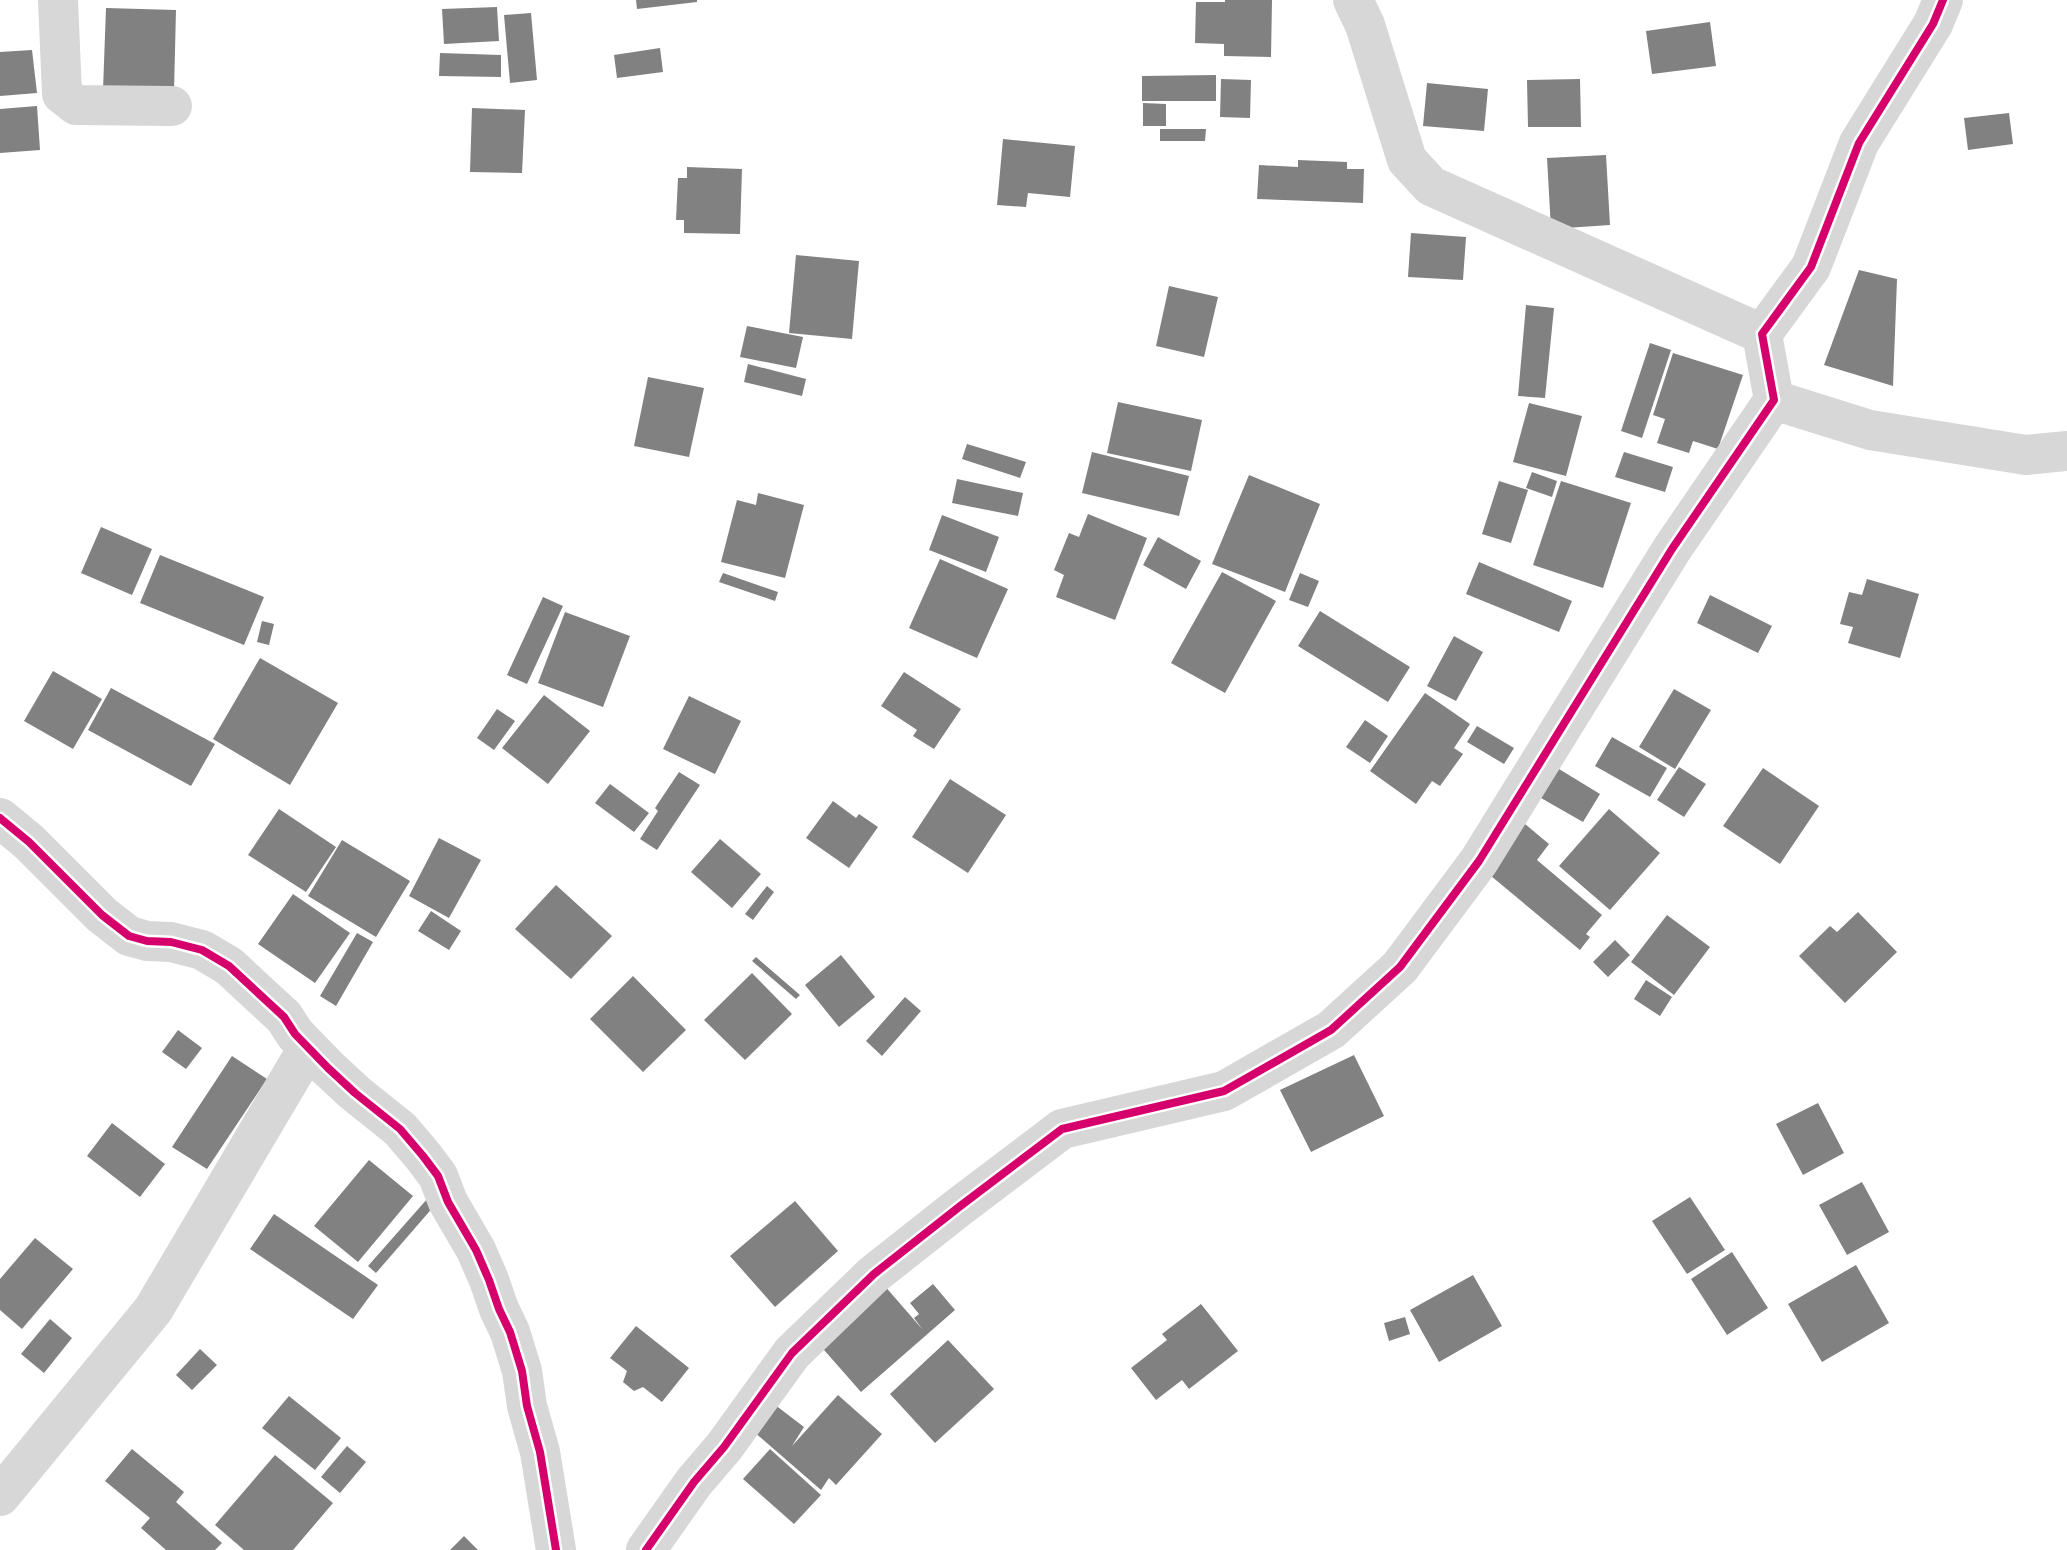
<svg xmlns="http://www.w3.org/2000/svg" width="2067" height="1550" font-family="'PT Sans Narrow',sans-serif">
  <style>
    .building { fill: #818181 }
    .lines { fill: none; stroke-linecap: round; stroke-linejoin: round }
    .minor { stroke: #d7d7d7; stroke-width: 40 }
    .cycleway-casing { stroke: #fff; stroke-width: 13 }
    .cycleway { stroke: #d6006c; stroke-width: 8 }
  </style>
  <rect width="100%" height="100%" fill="#fff"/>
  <path class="building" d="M636,0H697V2L637,9Z
    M1225,0H1272L1271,57L1224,56V44L1195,43L1196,2H1225Z
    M497,7L499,41L444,44L442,9Z
    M106,8L176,10L174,91L103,90Z
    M531,13L537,80L510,83L504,15Z
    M1710,22L1716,66L1652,74L1646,31Z
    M660,48L663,72L617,78L614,55Z
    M32,50L37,93L0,96V52Z
    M440,53L501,55V77L439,76Z
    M1216,75V101H1142V76Z
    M1221,79L1251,80L1250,118L1220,117Z
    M1580,79L1581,127H1528L1527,80Z
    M1427,83L1488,89L1484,131L1423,126Z
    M1143,103L1166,104V126H1143Z
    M37,106L40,150L0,153V109Z
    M472,108L525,110L522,173L470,172Z
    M2009,113L2013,144L1968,150L1964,118Z
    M1160,129H1206L1205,141H1160Z
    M1003,139L1075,146L1070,197L1028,193L1026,207L997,205Z
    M1606,155L1610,225L1551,229L1547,158Z
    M1298,160L1347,162V169H1364L1363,203L1257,199L1259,165L1298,167Z
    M687,167L742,169L740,234L684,233V220H676L678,178H687Z
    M1411,233L1466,237L1463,280L1408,277Z
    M796,255L859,261L852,339L789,333Z
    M1859,270L1897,279L1893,386L1824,365Z
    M1169,286L1218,297L1204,357L1156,346Z
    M1526,305L1554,308L1545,398L1518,396Z
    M747,326L803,337L796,368L740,357Z
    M1650,343L1671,350L1642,438L1621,431Z
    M1673,353L1743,375L1718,449L1693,441L1689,453L1657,443L1665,419L1653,415Z
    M748,364L806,379L802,396L744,382Z
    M648,377L704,388L689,457L634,446Z
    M1118,402L1202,420L1191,471L1107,453Z
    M1529,403L1582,416L1566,476L1513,462Z
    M967,444L1026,462L1020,478L962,459Z
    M1092,452L1189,476L1179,516L1082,493Z
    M1624,452L1673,467L1665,492L1615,477Z
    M1532,472L1557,481L1552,497L1526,488Z
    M1249,475L1320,504L1285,592L1212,564Z
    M957,479L1023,493L1018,516L952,503Z
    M1499,481L1528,490L1511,543L1482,534Z
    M1561,481L1631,503L1603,588L1533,565Z
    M758,493L804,505L785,578L721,562L737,500L756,505Z
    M1088,514L1147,538L1115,620L1056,597L1064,575L1054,570L1069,533L1079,537Z
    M942,515L999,537L986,572L929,550Z
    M101,527L152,549L132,595L81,573Z
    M1158,537L1201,561L1186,589L1143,565Z
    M160,555L264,597L244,645L140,603Z
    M940,559L1008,589L977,658L909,628Z
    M1479,562L1572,601L1559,632L1466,594Z
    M1222,572L1276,601L1225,693L1171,663Z
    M723,573L778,592L775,601L719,582Z
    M1300,573L1319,581L1308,607L1289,600Z
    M1867,579L1919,594L1900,658L1848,643L1853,627L1840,624L1849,592L1862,595Z
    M1710,595L1772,626L1758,653L1697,623Z
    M543,597L563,606L527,684L507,675Z
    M1320,611L1410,667L1388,702L1298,646Z
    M565,612L630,636L603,707L538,683Z
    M262,621L274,624L269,645L257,642Z
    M1454,636L1483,652L1456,701L1427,686Z
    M260,658L338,703L290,785L213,739Z
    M53,671L102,699L73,749L24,721Z
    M904,672L961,709L934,749L913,736L917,730L881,706Z
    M111,688L215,744L191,786L88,730Z
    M1674,689L1711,710L1675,769L1639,747Z
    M1425,693L1470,724L1454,748L1463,754L1440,786L1432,781L1416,804L1370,771Z
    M544,695L590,731L548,784L502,748Z
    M689,696L741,721L715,774L663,749Z
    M497,709L515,721L494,750L477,738Z
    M1365,720L1388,736L1370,763L1346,747Z
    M1477,726L1514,748L1504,764L1467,742Z
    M1612,737L1667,768L1650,797L1595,766Z
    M1679,767L1706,784L1684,817L1657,800Z
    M1763,768L1819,806L1780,864L1723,826Z
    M1559,769L1600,794L1583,822L1541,798Z
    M679,772L700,785L657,850L640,839L658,811L655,808Z
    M950,779L1006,815L968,873L912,837Z
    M610,784L649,813L634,832L595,803Z
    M833,801L856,818L859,814L878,827L849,868L806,838Z
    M279,809L336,847L306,892L248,855Z
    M1609,809L1660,853L1610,910L1559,866Z
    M1525,824L1549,844L1537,860L1602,915L1586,934L1590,937L1580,950L1485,871Z
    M439,838L481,860L449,918L409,896Z
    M720,839L761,874L732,908L691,872Z
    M342,840L410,881L376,937L308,896Z
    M556,885L612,936L571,979L515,929Z
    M767,886L774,892L753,920L745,914Z
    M293,894L350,933L315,983L258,944Z
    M431,911L461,931L449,950L418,931Z
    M1858,912L1897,952L1845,1003L1799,956L1830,926L1837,932Z
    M1667,915L1710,947L1674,995L1631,962Z
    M357,933L373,942L336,1006L320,996Z
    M1615,940L1630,955L1608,977L1593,962Z
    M841,955L875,997L839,1027L805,985Z
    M756,957L800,995L796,999L752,961Z
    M752,973L792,1014L745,1060L704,1020Z
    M633,976L686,1030L643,1072L590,1019Z
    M1646,980L1672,997L1660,1016L1634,999Z
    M905,997L921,1011L882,1056L866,1041Z
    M178,1030L202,1048L186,1069L162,1052Z
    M1354,1055L1384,1116L1311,1152L1280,1090Z
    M232,1056L267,1079L207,1169L172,1147Z
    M1818,1103L1844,1153L1803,1175L1776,1124Z
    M112,1123L165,1164L140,1197L87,1156Z
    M369,1160L413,1196L358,1262L314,1226Z
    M1862,1182L1889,1232L1847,1255L1819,1205Z
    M1690,1197L1725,1250L1687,1274L1652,1221Z
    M428,1198L435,1205L376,1273L368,1266Z
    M795,1201L838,1251L775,1307L730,1256Z
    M274,1214L378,1285L353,1319L250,1249Z
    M35,1238L73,1269L22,1329L0,1310V1279Z
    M1732,1252L1768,1308L1727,1335L1691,1279Z
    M1856,1265L1889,1323L1822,1362L1788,1304Z
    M1473,1275L1502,1326L1439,1362L1410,1310Z
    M883,1284L923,1330L914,1318L919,1314L910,1303L933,1284L955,1310L861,1392L817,1342Z
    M1201,1304L1238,1351L1189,1389L1182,1380L1156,1400L1131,1368L1167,1340L1162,1334Z
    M1405,1317L1410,1334L1389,1341L1384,1323Z
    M50,1319L72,1338L44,1373L21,1354Z
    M636,1326L689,1368L662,1402L643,1387L634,1391L623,1382L627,1371L610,1358Z
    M948,1340L994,1389L935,1443L890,1394Z
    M200,1349L217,1365L192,1390L176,1375Z
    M838,1395L882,1434L836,1485L829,1478L821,1490L746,1425L766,1398L804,1427L792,1446Z
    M289,1396L341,1438L315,1470L262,1428Z
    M347,1446L366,1462L340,1493L321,1477Z
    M132,1449L184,1492L176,1502L222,1543L215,1550H166L141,1528L150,1518L105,1481Z
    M770,1449L821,1495L794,1524L743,1479Z
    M275,1455L333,1503L293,1550H244L215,1525Z
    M464,1536L478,1550H450Z"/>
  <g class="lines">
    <path class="minor" d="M58,0L62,94L76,105L172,106
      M1353,0L1365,25L1407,160L1431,186L1762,334
      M1774,400L1870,430L2026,455L2067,451
      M0,818L29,842L102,915L129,936L147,941L171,942L202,950L229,966L284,1017L295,1034L328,1068L355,1093L400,1129L423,1156L438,1176L448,1202L476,1250L489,1280L499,1309L510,1332L522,1371L527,1406L540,1452L556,1550
      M0,1496L153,1310L308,1048
      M646,1550L694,1482L724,1447L792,1353L874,1274L959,1207L1062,1129L1224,1091L1331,1030L1400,967L1479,861L1672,549L1774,400L1762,334L1811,267L1859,143L1933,24L1943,0"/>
    <g class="cycleway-casing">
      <path id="cycleway" d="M0,818L29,842L102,915L129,936L147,941L171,942L202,950L229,966L284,1017L295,1034L328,1068L355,1093L400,1129L423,1156L438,1176L448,1202L476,1250L489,1280L499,1309L510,1332L522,1371L527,1406L540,1452L556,1550
        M646,1550L694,1482L724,1447L792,1353L874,1274L959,1207L1062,1129L1224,1091L1331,1030L1400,967L1479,861L1672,549L1774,400L1762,334L1811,267L1859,143L1933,24L1943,0"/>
    </g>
    <use href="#cycleway" class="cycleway"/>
  </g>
</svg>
